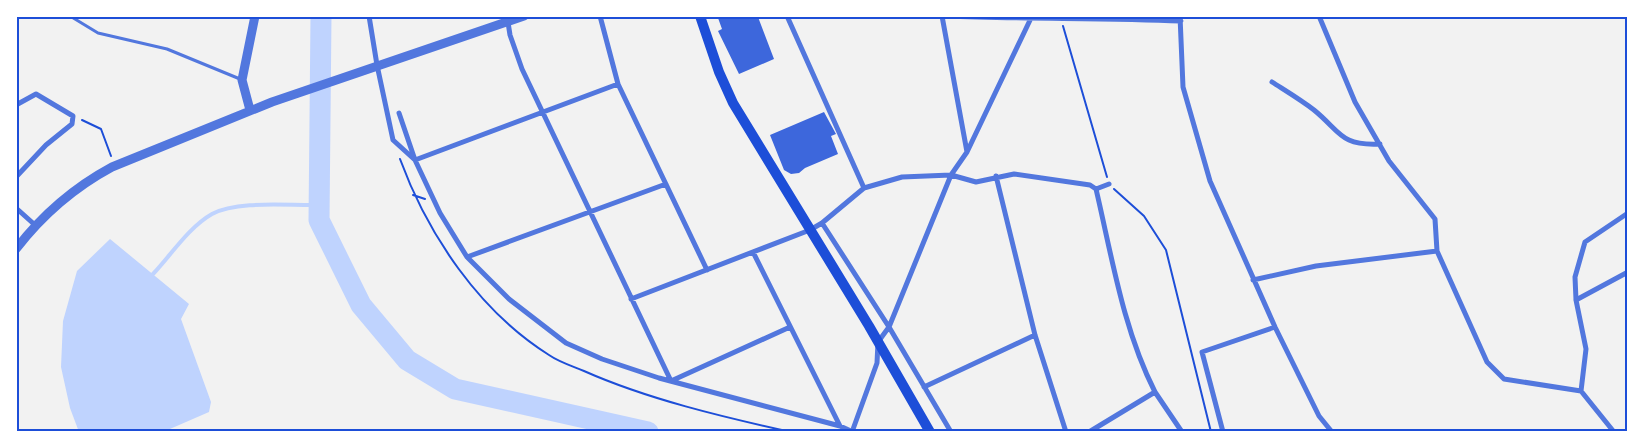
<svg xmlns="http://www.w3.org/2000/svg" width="1644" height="448" font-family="'Times New Roman',serif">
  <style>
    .water { fill: #bfd3fe }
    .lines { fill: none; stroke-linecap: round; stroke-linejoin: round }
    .stream { stroke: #bfd3fe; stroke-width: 4 }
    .river { stroke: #bfd3fe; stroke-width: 21 }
    .building { fill: #3d67dc }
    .path { stroke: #1d4ed8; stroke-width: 2 }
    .service { stroke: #5277de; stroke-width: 3 }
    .minor { stroke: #5277de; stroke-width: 5 }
    .tertiary { stroke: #5277de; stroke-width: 9 }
    .primary { stroke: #1d4ed8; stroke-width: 10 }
    .neatline { fill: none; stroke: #1d4ed8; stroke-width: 2 }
  </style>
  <rect width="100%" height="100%" fill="#f2f2f2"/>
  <path class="water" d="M110,239L189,304L181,319L211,402L209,412L163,432H79L70,408L61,367L63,321L77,271Z"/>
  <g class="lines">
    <path class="stream" d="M153,274C171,255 189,227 212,214C238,200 290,206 319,205"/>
    <path class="river" d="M321,16L319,220L361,305L407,360L455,389L648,432"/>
  </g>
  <path class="building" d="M721,16L758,17L774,59L739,74L718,31L722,29L718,18Z
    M824,112L836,134L831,136L838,154L805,168L799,173L791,174L784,170L770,135Z"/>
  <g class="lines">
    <path class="path" d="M1063,26L1107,177
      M82,120L101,129L111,156
      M400,159C428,235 479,311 549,355C559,362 572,366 584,371C647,399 723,417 791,432
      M1114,189L1144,216L1166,250L1211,432
      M413,195L425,199"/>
    <path class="service" d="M70,16L98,33L167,49L240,79"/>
    <path class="minor" d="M369,16L377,65L393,140L415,160L440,213L467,257L509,299L566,343L602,359L659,378L840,426L853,432
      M507,16L510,35L522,69L671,381L790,327
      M600,16L618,84L707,270
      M787,16L864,188
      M942,16L967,152
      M946,16C1024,19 1102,18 1181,21
      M1180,16L1183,87L1210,181L1275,327L1319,416L1332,432
      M1319,16L1355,102L1389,161L1435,219L1437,251L1487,362L1504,379L1581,391L1614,432
      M1272,82C1286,91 1301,100 1314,110C1341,132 1340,146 1380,144
      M16,105L36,94L73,116L72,124L46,145L16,177
      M399,113L415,160L618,84
      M996,176L1035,335L1066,432
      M1096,189L1109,184
      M16,208L35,225
      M822,223L889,327L951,432
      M753,252L840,426
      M467,257L666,184
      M1253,280L1316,266L1437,251
      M631,299L810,230L822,223L864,188L902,177L951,175L976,182L1014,174L1090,185L1096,189C1112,257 1123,329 1155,392L1089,432
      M1576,300L1628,272
      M924,387L1035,335
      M1581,391L1586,349L1576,300L1575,277L1585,242L1628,213
      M1155,392L1182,432
      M852,432L877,363L878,342L889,327L951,175L967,152L1032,16
      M1223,432L1202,352L1275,327"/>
    <path class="tertiary" d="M250,110L242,80L255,16
      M16,249C43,214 73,188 112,167L272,102L524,16"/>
    <path class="primary" d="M700,16L719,72L733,103L869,326L930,432"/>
  </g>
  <rect width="1644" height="448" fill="none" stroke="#ffffff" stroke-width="35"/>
  <rect x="18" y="18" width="1608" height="412" class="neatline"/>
</svg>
